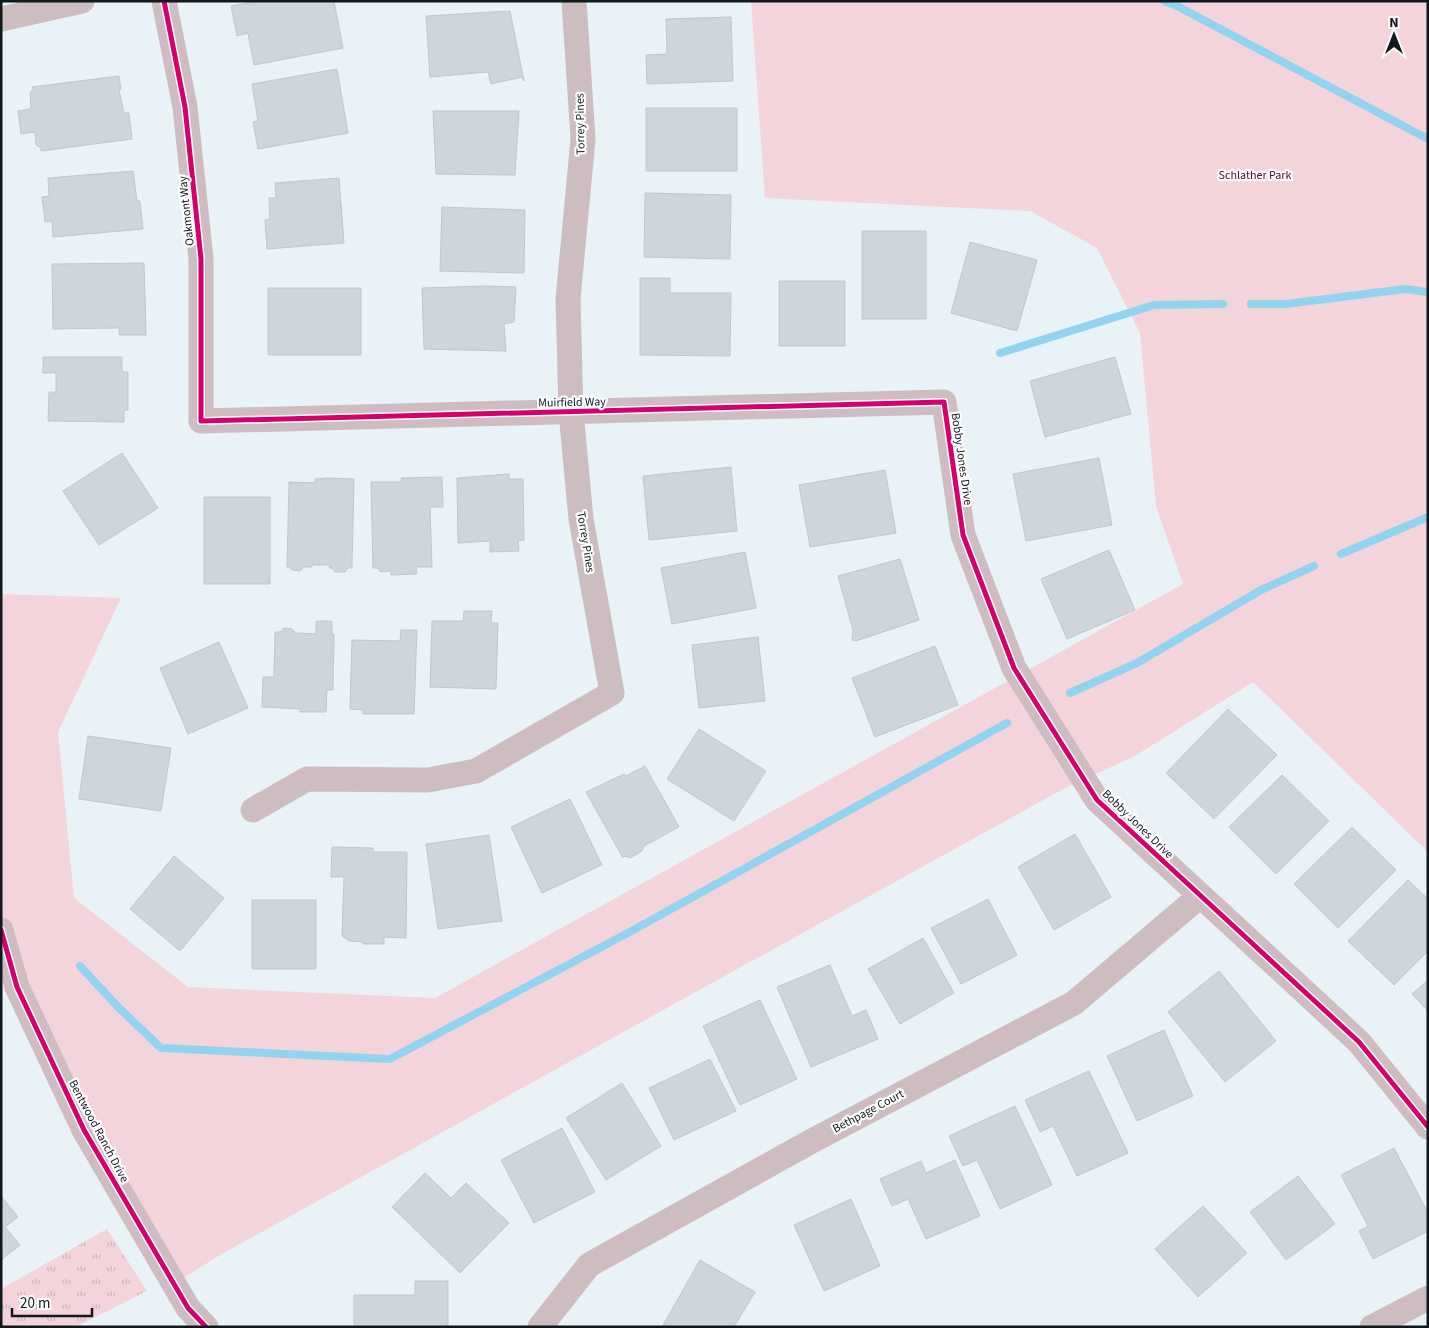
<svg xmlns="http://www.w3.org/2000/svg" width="1429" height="1328" font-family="'Source Sans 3',sans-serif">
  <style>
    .grass { fill: url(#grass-tufts) }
    .park { fill: #f3d4db }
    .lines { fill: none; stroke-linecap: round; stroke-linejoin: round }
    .stream { stroke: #92d4f0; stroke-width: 8 }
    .building { fill: #ced6db; stroke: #bfc8cc }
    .minor { stroke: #cebdc0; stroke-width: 25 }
    .cycleway-casing { stroke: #fefefe; stroke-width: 8 }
    .cycleway { stroke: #d6006c; stroke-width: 5 }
    .labels { text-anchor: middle; stroke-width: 4.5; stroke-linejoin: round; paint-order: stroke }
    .street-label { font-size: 12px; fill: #0f191e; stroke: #fefefe }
    .park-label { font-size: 12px; fill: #670026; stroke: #fefefe }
  </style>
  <defs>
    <pattern id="grass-tufts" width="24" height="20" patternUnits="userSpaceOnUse" patternTransform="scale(1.25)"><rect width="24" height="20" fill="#f3d4db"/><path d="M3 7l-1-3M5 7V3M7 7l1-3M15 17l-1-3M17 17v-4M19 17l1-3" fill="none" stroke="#cfb5bc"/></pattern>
  </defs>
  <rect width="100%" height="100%" fill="#e9f2f6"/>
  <path class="grass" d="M107,1229L147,1291L76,1327H1V1289Z"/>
  <path class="park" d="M751,1H1428V852L1253,682L1135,756L1065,788L220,1255L174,1284L84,1130L1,930V594L121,598L58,732L74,898L188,987L435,998L1183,584L1156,506L1140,333L1097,248L1030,211L765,198Z"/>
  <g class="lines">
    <path class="stream" d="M1164,1L1177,6L1428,139
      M1251,304H1286L1405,289L1428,292
      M1000,353L1154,305L1223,304
      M1341,554L1428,517
      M1070,693L1137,663L1261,590L1314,566
      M80,966L118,1007L161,1048L390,1059L626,934L1007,723"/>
  </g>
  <path class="building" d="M258,1H334L343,48L254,65L248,33L237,36L231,6Z
    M510,11L524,81L522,77L491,84L488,72L430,77L426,16Z
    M731,17L733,81L647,84L646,55L667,54L666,19Z
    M337,69L348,133L258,149L253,122L258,121L252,84Z
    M119,76L121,89L119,90L124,113H129L132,139L41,151V148L36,145L35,132L21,134L18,111L31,109L30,93L33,89L32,87Z
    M646,108H737V171H646Z
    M433,111H519L515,175L436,174Z
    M133,171L137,201H140L143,229L53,237L52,221L45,222L42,197L49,196L48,178Z
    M339,178L344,243L267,249L265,220L270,219L269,198H276L275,183Z
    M645,193L731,195L730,259L644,257Z
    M442,207L525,210L524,273L440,271Z
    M862,231H926V319H862Z
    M970,242L1037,260L1017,331L951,313Z
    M144,263L146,335H119V328L53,329L52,264Z
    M640,278H670V293H731L730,356L640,355Z
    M779,281H845V346H779Z
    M485,286L516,287L514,322L504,324L506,351L424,349L422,288Z
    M268,288H361V355H268Z
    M43,357H122V372H128V410H124V422L48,421L49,392H56V373H43Z
    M1115,357L1131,414L1045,437L1030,381Z
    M122,453L158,508L99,545L63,491Z
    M1099,458L1112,525L1026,541L1013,474Z
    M731,467L737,531L649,540L643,476Z
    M885,470L896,533L810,547L799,485Z
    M509,474V479H523L524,540L518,541L519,551L490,552V541L458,543L457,478Z
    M442,477L443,507H430L432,567H416L417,574L391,575V571L381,572L377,568H373L371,482H402L401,478Z
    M327,478L354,479L352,568H348L345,572H335L332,568H329L330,565H312V567H304L300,571L292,570L289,567H287L289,482L315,483V479Z
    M204,497H270V584H204Z
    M1109,550L1135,610L1067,639L1041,579Z
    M745,552L756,608L672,624L661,568Z
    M900,559L919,620L856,641L852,640L853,630L838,576Z
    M464,611H492L491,623H498L496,689L430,687L432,621H463Z
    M316,621H332V634H334L333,690H327L326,712H300V709L262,707L263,677H274L275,632H280L284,628L292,629L296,633L316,634Z
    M401,630H417L414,714H363V710L350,709L352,640L400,641Z
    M758,637L765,701L699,708L692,645Z
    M219,642L248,708L188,734L160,668Z
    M935,646L958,705L875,737L852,678Z
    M1228,709L1277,755L1214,819L1166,773Z
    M699,729L766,771L734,821L667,779Z
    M88,736L171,748L161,811L79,799Z
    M645,766L679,827L644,846L642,851L630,858L625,856L623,858L586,792L624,774L626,776Z
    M1282,775L1329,821L1276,874L1229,827Z
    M570,799L602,865L542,893L511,827Z
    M1352,827L1396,870L1338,928L1294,884Z
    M1075,834L1111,897L1054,930L1018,867Z
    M489,835L502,921L438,929L426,844Z
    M332,847L373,848V852H407L406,938L384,937V944H363V942L349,941L342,936L344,877H331Z
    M174,856L224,898L180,951L130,909Z
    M1408,880L1428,899V951L1394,985L1348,941Z
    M988,899L1017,955L961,984L931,928Z
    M252,900H316V969H252Z
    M923,938L954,993L900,1024L868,969Z
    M830,965L852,1016L866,1010L878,1039L811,1067L777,987Z
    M1219,971L1276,1041L1225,1082L1168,1012Z
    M1428,980V1011L1412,994Z
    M760,1000L797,1079L740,1105L703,1026Z
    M1164,1030L1193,1096L1137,1121L1107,1056Z
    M710,1059L736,1111L674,1140L649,1088Z
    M1089,1071L1128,1153L1077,1176L1053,1126L1040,1132L1025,1100Z
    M622,1083L661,1146L606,1180L566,1118Z
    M1015,1106L1052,1185L1000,1209L977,1160L963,1166L949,1136Z
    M562,1128L595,1192L534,1223L501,1160Z
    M1394,1148L1428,1213V1231L1373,1259L1359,1231L1368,1226L1341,1175Z
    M955,1160L980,1216L926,1239L908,1199L892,1206L880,1179L921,1161L926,1173Z
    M425,1173L451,1198L466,1183L509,1223L460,1273L392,1207Z
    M1298,1176L1335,1224L1286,1260L1250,1212Z
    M1,1196L18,1217L5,1227L20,1245L1,1260Z
    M851,1199L880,1266L824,1291L794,1225Z
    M1203,1206L1247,1253L1198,1297L1155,1249Z
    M700,1260L755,1292L734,1327H662Z
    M415,1281H448V1327H354V1295H415Z"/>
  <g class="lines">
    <path class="minor" d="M164,1L185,107L201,259V421L944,402L963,535L1014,668L1097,800L1359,1042L1428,1127
      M1,19L82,1
      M253,810L307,779L428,780L476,771L612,693L581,519L571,412L568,299L583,139L574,1
      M1,930L17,987L84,1130L188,1308L206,1327
      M540,1327L589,1265L810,1142L1074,1003L1200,896
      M1372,1327L1428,1298"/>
    <g class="cycleway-casing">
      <path id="cycleway" d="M164,1L185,107L201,259V421L944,402L963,535L1014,668L1097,800L1359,1042L1428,1127
        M1,930L17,987L84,1130L188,1308L206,1327"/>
    </g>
    <use href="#cycleway" class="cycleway"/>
  </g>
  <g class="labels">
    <g class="street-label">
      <text transform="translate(580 124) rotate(-91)" y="4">Torrey Pines</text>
      <text transform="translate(186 211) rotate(-96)" y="4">Oakmont Way</text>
      <text transform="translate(572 402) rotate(-1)" y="4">Muirfield Way</text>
      <text transform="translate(962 459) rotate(82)" y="4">Bobby Jones Drive</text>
      <text transform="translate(586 542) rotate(81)" y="4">Torrey Pines</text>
      <text transform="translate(1138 824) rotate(44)" y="4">Bobby Jones Drive</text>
      <text transform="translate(868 1111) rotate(-28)" y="4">Bethpage Court</text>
      <text transform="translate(99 1131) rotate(62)" y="4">Bentwood Ranch Drive</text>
    </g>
    <g class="park-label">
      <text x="1255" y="179">Schlather Park</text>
    </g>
  </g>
  <rect width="1429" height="1328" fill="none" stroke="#0f191e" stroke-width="5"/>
  <g transform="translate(1394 35)" stroke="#fefefe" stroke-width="4" paint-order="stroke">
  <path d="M0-4L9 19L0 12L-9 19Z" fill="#0f191e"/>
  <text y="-8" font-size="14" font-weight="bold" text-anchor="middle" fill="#0f191e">N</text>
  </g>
  <path d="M12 1308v8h80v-8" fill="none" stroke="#0f191e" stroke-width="2.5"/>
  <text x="20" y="1308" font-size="15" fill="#0f191e" stroke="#fefefe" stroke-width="4" paint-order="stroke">20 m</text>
</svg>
